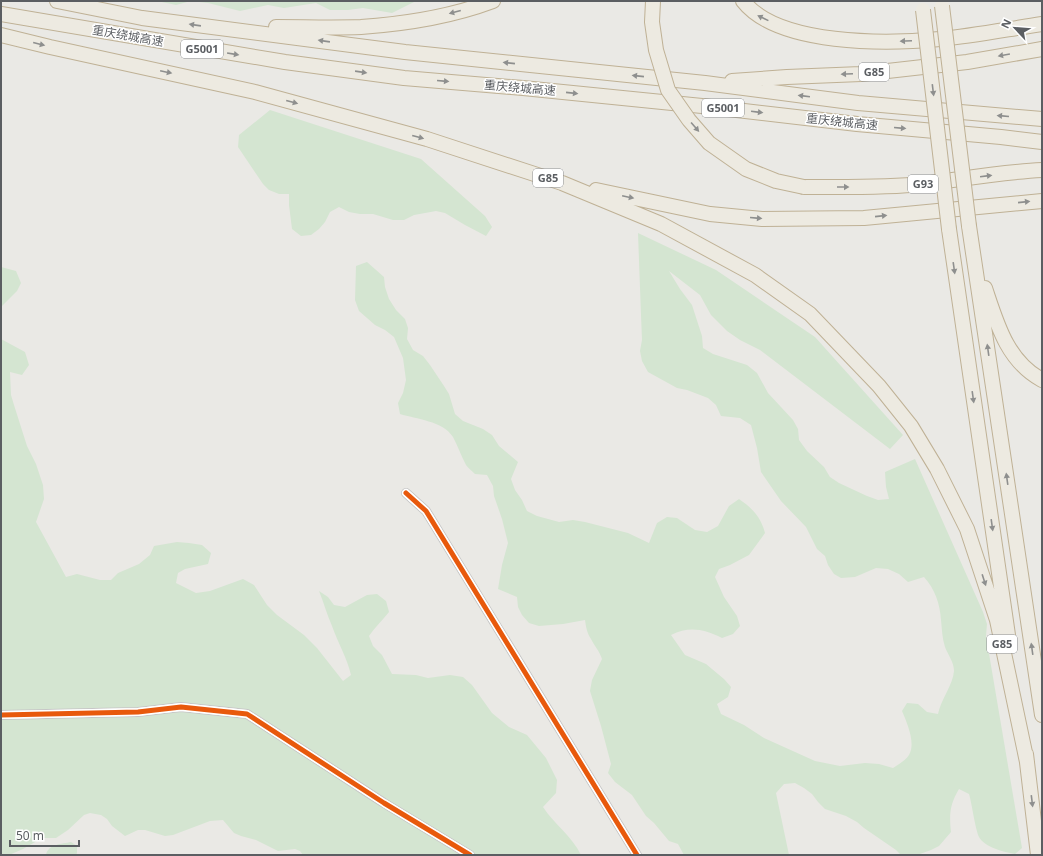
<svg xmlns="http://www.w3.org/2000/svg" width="1043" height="856" font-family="'Noto Sans','Noto Sans SC',sans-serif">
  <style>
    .green { fill: #d4e5d1 }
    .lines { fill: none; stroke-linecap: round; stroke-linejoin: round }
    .street-casing { stroke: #c7c7c7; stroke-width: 10 }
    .highway-casing { stroke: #bfb195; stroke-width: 16 }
    .street { stroke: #fcfcfb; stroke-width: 8 }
    .highway { stroke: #edeae1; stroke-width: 14 }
    .highway-bridge-casing { stroke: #bfb195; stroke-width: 16; stroke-linecap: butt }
    .highway-bridge { stroke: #edeae1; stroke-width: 14 }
    .cycleway-casing { stroke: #fff; stroke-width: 8 }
    .cycleway { stroke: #e8590c; stroke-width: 5 }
    .oneway { fill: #8e8f8e }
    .labels { text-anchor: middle; stroke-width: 3; stroke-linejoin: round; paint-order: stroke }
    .shield { fill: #fff; stroke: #8c8e91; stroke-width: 1 }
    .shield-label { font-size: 11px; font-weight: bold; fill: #5b5e62 }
    .street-label { font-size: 12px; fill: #5b5e62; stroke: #fff }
  </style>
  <rect width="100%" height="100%" fill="#eae9e5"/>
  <path class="green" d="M157,1H416L392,13L363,8L348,10H330L316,3L284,8L268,5L240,11L208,3L191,1L176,5Z
    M270,110L421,159L485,216L492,227L486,236L465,225L445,213L436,211L414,215L404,220H393L373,214H360L349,212L339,207L330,212L325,222L319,229L311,235L301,236L292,229L289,205V194H279L269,190L263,184L238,147L239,135Z
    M638,233L716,270L815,337L903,435L890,449L760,350L740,340L727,331L711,315L700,295L669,271L680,289L692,305L702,336L703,348L713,354L747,365L757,373L768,393L793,420L798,429L799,440L807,451L824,467L830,477L839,483L867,496L878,500L889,499L886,487L885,472L915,459L983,612L987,624L986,636L1022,848L1015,854C1004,852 984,847 979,837C975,828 972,804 969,794L959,789C950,804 949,814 951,832L939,846L931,850L917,855H901L896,850L864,828L857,822L846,816L825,809L818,802L812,794L804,788L795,783L784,784L776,793L789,855H684L678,844L669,841L654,823L646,816L632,795L615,782L608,773L611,764L601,726L590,691L592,680L602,659C599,650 595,647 591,639C587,633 586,627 585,620L563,624L539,626L529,623L522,615L518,607L517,597L498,589L502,565L508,543L502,519L494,496L493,486L487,475L475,474C472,471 468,468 466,465C461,456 458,446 453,437C443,421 416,419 400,414L398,403L403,393L406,380L403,358L394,337L385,330L375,325L359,311L355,300L356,266L367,262L384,277L385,287L389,299L396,310L405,319L408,328L407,339L413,350L423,356L430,365L444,386L449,394L455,414L463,421L483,429L492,435L499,446L518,462L511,479L515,490L522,500L527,511L537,516L559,522L573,520L585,522L628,533L649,543L657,523L667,517L677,518L695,530L707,532L718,526L729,506L739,499C752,508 761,517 765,533L749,555L730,565L719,569L715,577L724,597L737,616L740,626L733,634L722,638C704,629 689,626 671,635L685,655L706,664L724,679L731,687L728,697L717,704L721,714L744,725L764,738L815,761L840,766L865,763L879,764L893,768C899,764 905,761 909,755C916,743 907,723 902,711L907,703L918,704L927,712L938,714C941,699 953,685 954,671C954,662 948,655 945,647C942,638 942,629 941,620C940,604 935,589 924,577L908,582L899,574L888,569L876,568L855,577L841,578L834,574L828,565L825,556L817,549L806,527L781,501L761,472L757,448L751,425L740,418L721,416L716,405L708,398L687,390L677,388L648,372L642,361L640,351L642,340L641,315Z
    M1,267L16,271L21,283L17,291L1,307Z
    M1,339L25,352L29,365L22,375L10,372L11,395L14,405L27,446L36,464L43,485L44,499L36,522L66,577L77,574L100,580H111L118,573L139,564L150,555L154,546L177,542L189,543L202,545L211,553L208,564L185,569L178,573L176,583L196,593L210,591L243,579L254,585L267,605L277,615L304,635L317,648L343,681L351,675C347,658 338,643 332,626C327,615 324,603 319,591L328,597L334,605L345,607L367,595L377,594L386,601L389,612C382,621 375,627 369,636L373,646L382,655L392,674L416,675L428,678L450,675L463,677L472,685L492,713L509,727L527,735L546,758L557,780L556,793L543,807C554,824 572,836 581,855H303L300,851L295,849L278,851L256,840L241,836L234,833L223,820L210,821L173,835L165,836L145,830H138L125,836L112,826L107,819L101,815L90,813L84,815L68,830L56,838H42L23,849L9,855H1Z
    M71,842L77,846V853L76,855H46C48,844 62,844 71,842Z"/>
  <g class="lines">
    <g class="street-casing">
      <path id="street" d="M406,493L426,511L637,855
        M1,715L138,712L181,707L247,714L384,803L470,855"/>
    </g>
    <g class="highway-casing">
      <path id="highway" d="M57,1L142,18L405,52L705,83L858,103L1042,119
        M743,1C778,46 887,44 940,39C974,36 1008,29 1042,24
        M1,14L285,62L404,78L523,88L702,106L857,124L1001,137L1042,142
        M276,27C304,27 333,28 361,27C404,24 453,16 493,1
        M1,35L50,47L255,92L427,139L562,183L661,224L755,275L810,314L879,386L911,426L937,469L967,529L997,620L1027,762
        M732,81L787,77L861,74L967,62L1042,49
        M804,187C843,187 884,188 923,184C963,179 1002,172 1042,170
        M596,190L710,214L762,219L864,218L1042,201
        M969,226L1042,715
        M949,229L1008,635
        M985,288C997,324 1007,361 1042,380
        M1026,754L1038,855"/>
    </g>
    <use href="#street" class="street"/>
    <use href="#highway" class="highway"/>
    <g class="highway-bridge-casing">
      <path id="highway-bridge" d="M653,1L652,22L656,50L668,90L689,120L709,143L746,169L776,181L804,187
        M942,6L969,226
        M923,10L949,229"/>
    </g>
    <use href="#highway-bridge" class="highway-bridge"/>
    <g class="cycleway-casing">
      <path id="cycleway" d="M406,493L426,511L637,855
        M1,715L138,712L181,707L247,714L384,803L470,855"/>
    </g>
    <use href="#cycleway" class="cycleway"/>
  </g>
  <defs><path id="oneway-solid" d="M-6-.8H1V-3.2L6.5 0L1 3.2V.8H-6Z"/></defs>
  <g class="oneway">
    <use href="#oneway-solid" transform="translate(455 12) rotate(165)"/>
    <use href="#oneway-solid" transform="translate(763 18) rotate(-154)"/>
    <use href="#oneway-solid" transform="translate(195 25) rotate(-172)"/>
    <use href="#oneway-solid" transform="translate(324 41) rotate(-172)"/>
    <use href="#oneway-solid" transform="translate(906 41) rotate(178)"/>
    <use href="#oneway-solid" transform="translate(39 44) rotate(14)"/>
    <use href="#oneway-solid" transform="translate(233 54) rotate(9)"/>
    <use href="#oneway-solid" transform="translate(1004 55) rotate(170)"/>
    <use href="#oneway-solid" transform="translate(509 63) rotate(-174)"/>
    <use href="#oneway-solid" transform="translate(166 72) rotate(12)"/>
    <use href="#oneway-solid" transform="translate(361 72) rotate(8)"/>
    <use href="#oneway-solid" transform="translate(847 74) rotate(178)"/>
    <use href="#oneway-solid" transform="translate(638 76) rotate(-174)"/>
    <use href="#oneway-solid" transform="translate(443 81) rotate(5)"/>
    <use href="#oneway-solid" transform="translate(933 90) rotate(83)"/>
    <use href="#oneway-solid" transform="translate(572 93) rotate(6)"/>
    <use href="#oneway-solid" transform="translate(804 96) rotate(-173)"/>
    <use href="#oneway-solid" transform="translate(292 102) rotate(15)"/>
    <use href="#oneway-solid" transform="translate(757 112) rotate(7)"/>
    <use href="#oneway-solid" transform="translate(1003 116) rotate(-175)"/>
    <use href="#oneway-solid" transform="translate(695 127) rotate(49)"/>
    <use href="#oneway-solid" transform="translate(900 128) rotate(5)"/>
    <use href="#oneway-solid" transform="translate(418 137) rotate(15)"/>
    <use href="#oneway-solid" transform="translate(986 176) rotate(-7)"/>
    <use href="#oneway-solid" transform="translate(843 187)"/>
    <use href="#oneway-solid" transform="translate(628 197) rotate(12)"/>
    <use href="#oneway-solid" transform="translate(1024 202) rotate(-6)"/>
    <use href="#oneway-solid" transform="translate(881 216) rotate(-6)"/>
    <use href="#oneway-solid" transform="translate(756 218) rotate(5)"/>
    <use href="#oneway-solid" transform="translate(954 268) rotate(82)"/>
    <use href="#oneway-solid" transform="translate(988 350) rotate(-98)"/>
    <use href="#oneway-solid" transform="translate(973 397) rotate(82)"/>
    <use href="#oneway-solid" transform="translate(1007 479) rotate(-98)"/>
    <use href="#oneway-solid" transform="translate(992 525) rotate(82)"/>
    <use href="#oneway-solid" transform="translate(984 580) rotate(72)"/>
    <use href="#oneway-solid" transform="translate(1032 649) rotate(-98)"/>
    <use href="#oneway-solid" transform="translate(1032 801) rotate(83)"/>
  </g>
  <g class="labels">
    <g class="shield">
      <rect x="181" y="40" width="42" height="18" rx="3"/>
      <rect x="859" y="63" width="30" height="18" rx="3"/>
      <rect x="702" y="99" width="42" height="18" rx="3"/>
      <rect x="533" y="169" width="30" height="18" rx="3"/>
      <rect x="908" y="175" width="30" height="18" rx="3"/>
      <rect x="987" y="635" width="30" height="18" rx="3"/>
    </g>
    <g class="shield-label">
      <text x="202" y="53">G5001</text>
      <text x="874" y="76">G85</text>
      <text x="723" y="112">G5001</text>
      <text x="548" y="182">G85</text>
      <text x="923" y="188">G93</text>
      <text x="1002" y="648">G85</text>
    </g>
    <g class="street-label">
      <text transform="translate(128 36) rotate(10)" y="4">重庆绕城高速</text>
      <text transform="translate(520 88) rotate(5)" y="4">重庆绕城高速</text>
      <text transform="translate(842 122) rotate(6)" y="4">重庆绕城高速</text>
    </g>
  </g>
  <rect width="1043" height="856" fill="none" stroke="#5b5e62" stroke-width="4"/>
  <g transform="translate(1015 28) rotate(296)" stroke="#ffffff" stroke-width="3" paint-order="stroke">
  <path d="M0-3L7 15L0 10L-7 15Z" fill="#5b5e62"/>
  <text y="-6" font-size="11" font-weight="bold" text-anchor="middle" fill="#5b5e62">N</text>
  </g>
  <path d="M10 840v6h69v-6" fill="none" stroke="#5b5e62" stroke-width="2"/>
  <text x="16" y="840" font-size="12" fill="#5b5e62" stroke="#ffffff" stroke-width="3" paint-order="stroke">50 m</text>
</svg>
